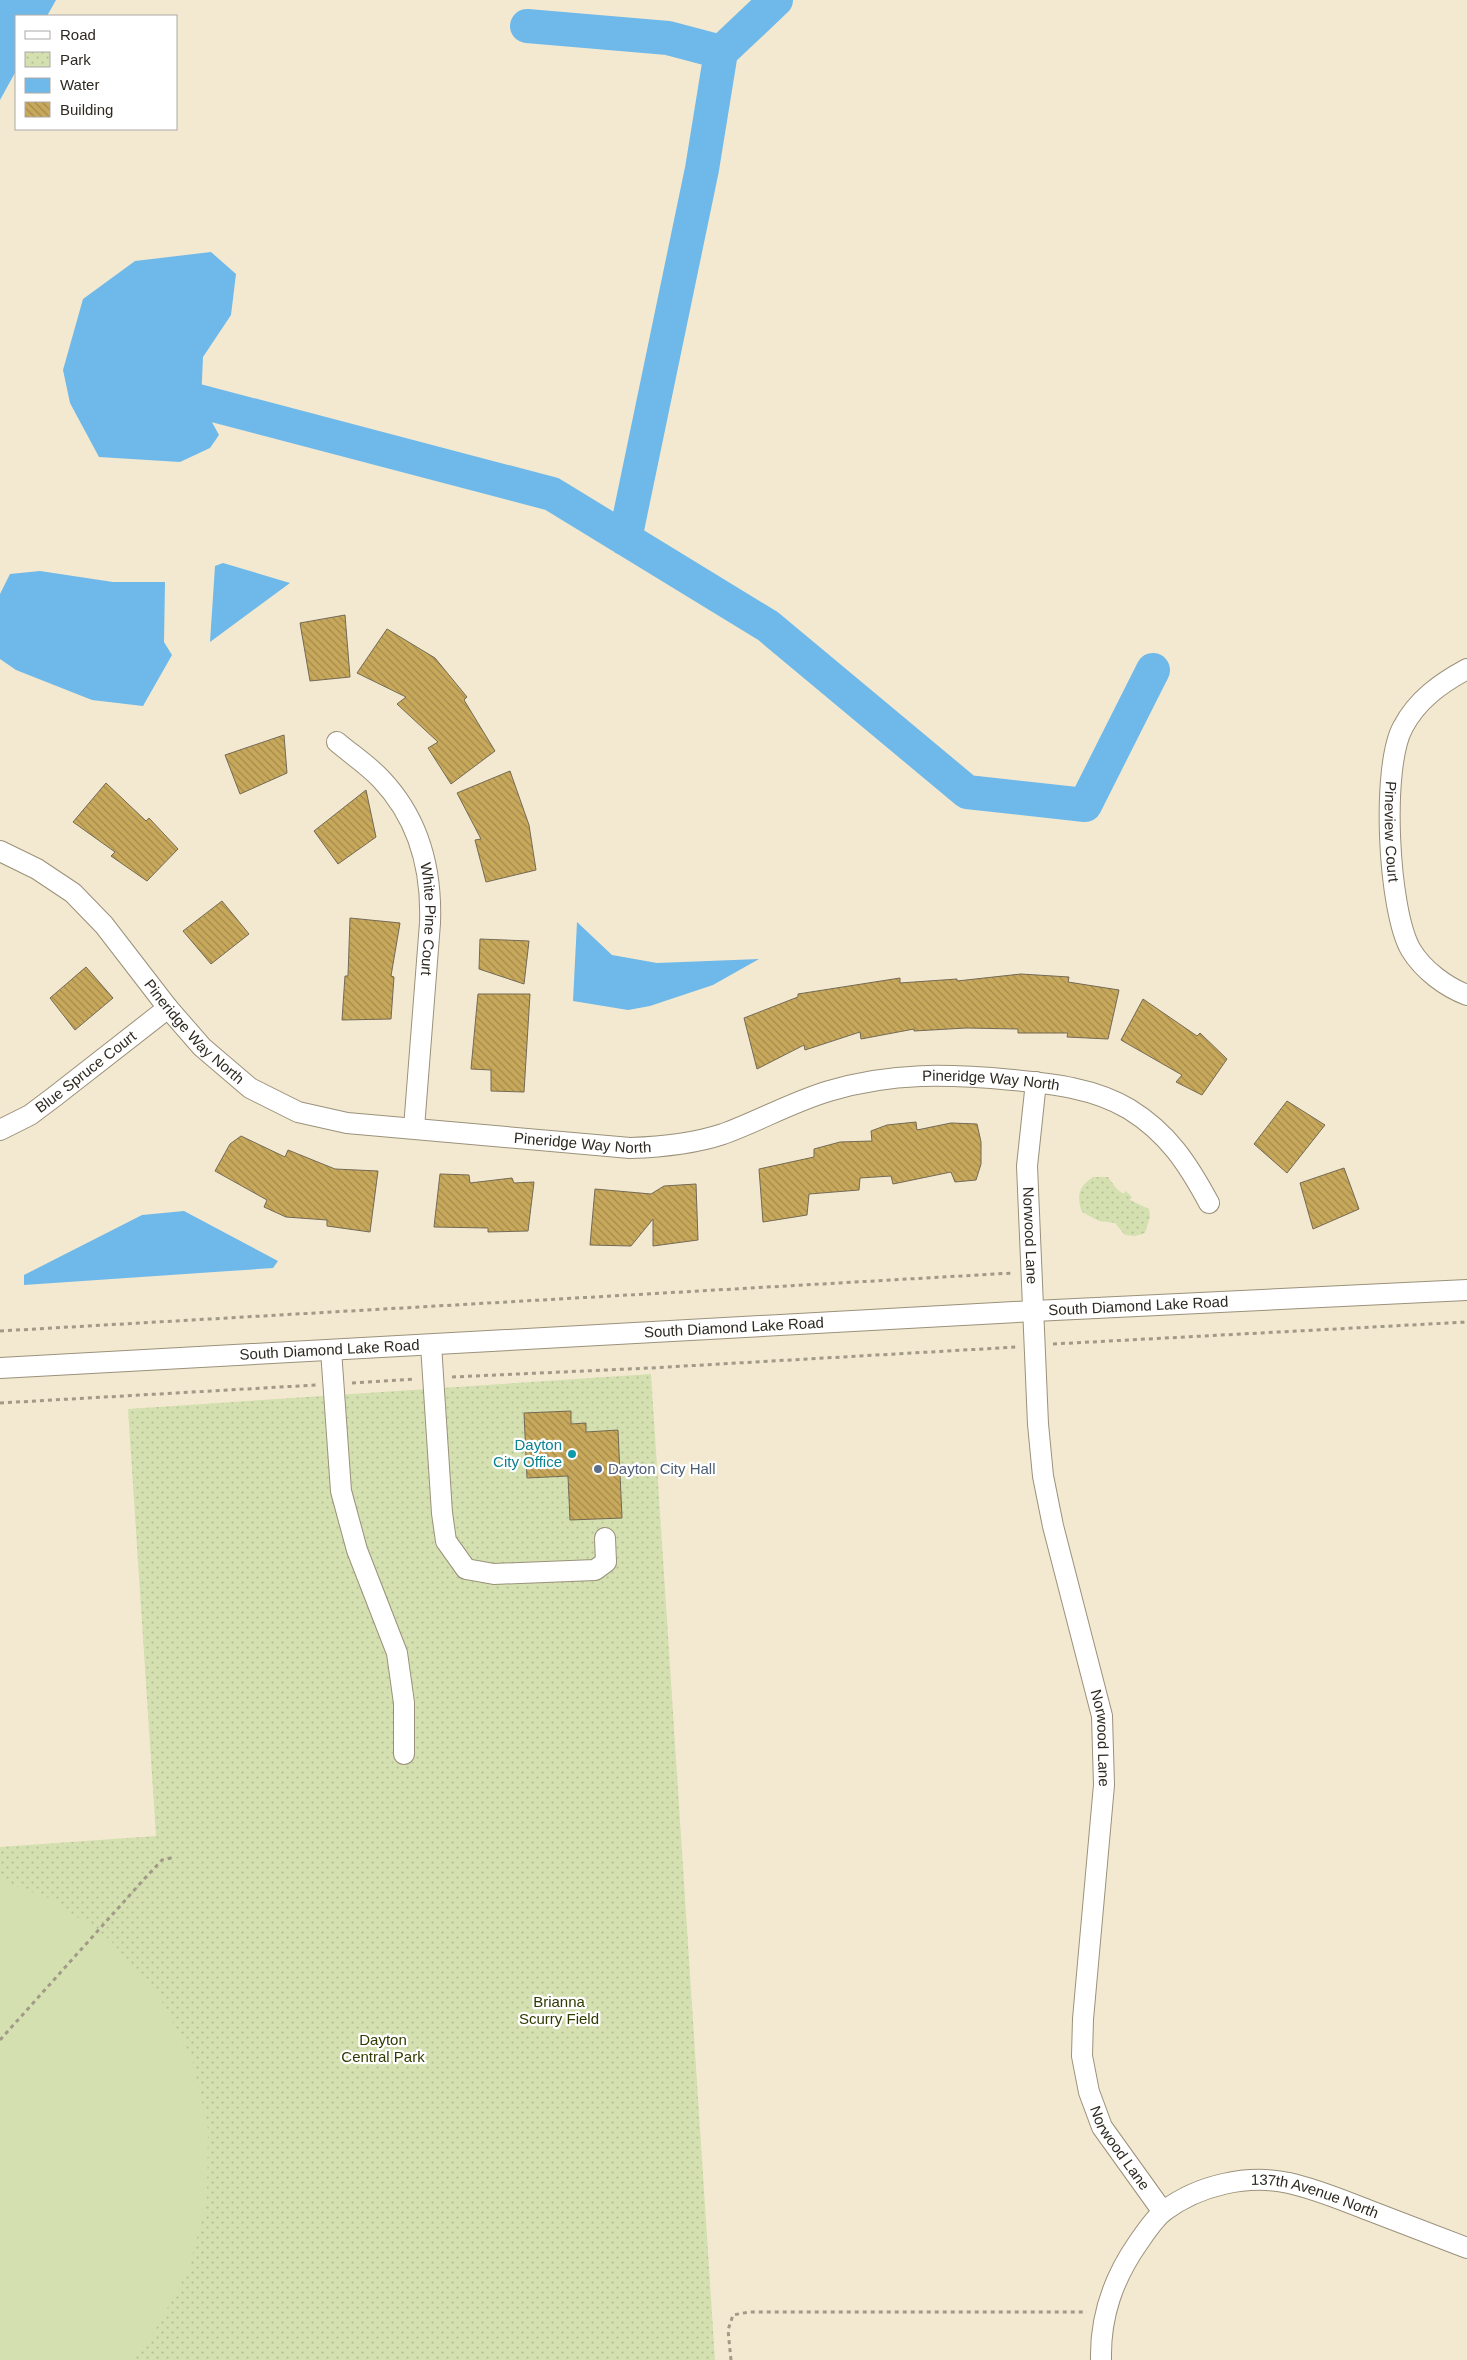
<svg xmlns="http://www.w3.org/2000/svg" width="1467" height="2360" font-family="Arial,sans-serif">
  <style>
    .park { fill: url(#park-dots) }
    .garden { fill: #d4e0b0 }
    .water { fill: #6eb9ea }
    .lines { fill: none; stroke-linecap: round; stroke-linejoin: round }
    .river { stroke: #6eb9ea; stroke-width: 34 }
    .building { fill: url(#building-back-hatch); stroke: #746a55 }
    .minor-casing { stroke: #9b917b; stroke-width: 22 }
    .path { stroke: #a29a88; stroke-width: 3; stroke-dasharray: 4 4; stroke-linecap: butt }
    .minor { stroke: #fff; stroke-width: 20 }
    .culture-dot { fill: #0f9aa8; stroke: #fff; stroke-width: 2 }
    .service-dot { fill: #5c6f8a; stroke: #fff; stroke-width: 2 }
    .labels { text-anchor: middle; stroke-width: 4.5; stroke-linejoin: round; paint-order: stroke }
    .street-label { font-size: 15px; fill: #2e2a21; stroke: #fff }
    .culture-label { font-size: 15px; fill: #0d838f; stroke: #fff; text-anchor: end }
    .service-label { font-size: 15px; fill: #4e5e75; stroke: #fff; text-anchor: start }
    .park-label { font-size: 15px; fill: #313b00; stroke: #fff }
  </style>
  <defs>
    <pattern id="park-dots" width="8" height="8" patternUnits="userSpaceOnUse" patternTransform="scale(1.25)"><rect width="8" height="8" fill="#d4e0b0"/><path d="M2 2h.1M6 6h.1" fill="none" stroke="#b6c097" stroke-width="1.8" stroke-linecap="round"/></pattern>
    <pattern id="building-back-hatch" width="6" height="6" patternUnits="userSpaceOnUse" patternTransform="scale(1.25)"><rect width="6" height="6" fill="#c8a95c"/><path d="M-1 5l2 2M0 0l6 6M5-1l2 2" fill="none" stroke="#a38a4c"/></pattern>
  </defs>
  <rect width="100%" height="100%" fill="#f3e9d0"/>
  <path class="park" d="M1093,1177H1108L1116,1188L1123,1194L1126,1191L1132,1197L1130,1200L1149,1209L1150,1217L1145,1233L1135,1236L1125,1235L1115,1223L1099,1221L1082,1212C1076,1196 1079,1186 1093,1177Z
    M651,1374L715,2360H0V1847L156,1836L128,1409Z"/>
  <path class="garden" d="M0,1880L51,1899L110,1940L158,1994L192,2058L208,2129L207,2201L188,2271L153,2334L129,2360H0Z"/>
  <path class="water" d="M0,0H56L47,16H16V71L0,100Z
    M211,252L236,274L231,315L203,357L201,402L219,435L210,448L180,462L99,457L70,403L63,370L83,299L135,261Z
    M223,563L290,583L210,642L215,566Z
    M40,571L113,582H165L164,642L172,655L143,706L92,700L16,670L0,659V594L10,574Z
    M577,922L612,955L657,963L759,959L713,985L650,1006L628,1010L573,1001Z
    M184,1211L278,1261L273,1268L24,1285V1275L142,1215Z"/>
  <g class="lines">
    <path class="river" d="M527,26L668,38L721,52
      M160,391L552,494L768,626L967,792L1085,805L1153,670
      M625,539L702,169L721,52L776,0"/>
  </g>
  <path class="building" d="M345,615L350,677L310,681L300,623Z
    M387,629L435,658L467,697L464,700L495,751L451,784L428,748L438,742L397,704L406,697L357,673Z
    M284,735L287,773L240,794L225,755Z
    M510,771L529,825L536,870L486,882L475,840L481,839L457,793Z
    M106,783L146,821L149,818L178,849L147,881L111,856L115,852L73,822Z
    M366,790L376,837L338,864L314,831Z
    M222,901L249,934L211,964L183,931Z
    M350,918L400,923L391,976L394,977L391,1019L342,1020L345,976H348Z
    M480,939L529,941L524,984L479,969Z
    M86,967L113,998L75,1030L50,998Z
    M1021,974L1069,977L1068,982L1119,990L1108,1039L1067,1037L1068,1033H1018V1029L966,1028L914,1031V1029L861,1039L860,1032L805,1050L804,1045L757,1069L744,1018L798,997V994L900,978V983L957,979V981Z
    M478,994H530L524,1092L491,1091V1070L471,1069Z
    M1143,999L1197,1036L1200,1033L1227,1059L1202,1095L1176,1082L1182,1075L1121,1040Z
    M1287,1101L1325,1125L1287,1173L1254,1144Z
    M916,1122L917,1130L951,1123L977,1124L981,1142V1164L976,1180L955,1182L951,1172L893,1184L891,1176L860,1178L859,1190L809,1194L807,1215L763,1222L759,1169L814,1157V1149L840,1142L872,1141L871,1131L887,1125Z
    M241,1136L285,1157L288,1150L335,1169L378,1171L370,1232L327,1226V1220L286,1217L264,1207L267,1200L215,1171L230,1144Z
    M1344,1168L1359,1209L1313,1229L1300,1183Z
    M440,1174L469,1175L470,1183L512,1178L514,1183L534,1182L528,1231L488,1232V1228L434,1227Z
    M696,1184L698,1240L653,1246V1219L631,1246L590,1245L595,1189L651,1194L664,1186Z
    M571,1411V1424L586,1423V1432L618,1430L622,1518L570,1520L568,1476L527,1478L524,1413Z"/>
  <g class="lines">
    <g class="minor-casing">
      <g id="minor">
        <path id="s1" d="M1467,669C1441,683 1417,700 1403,727C1381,766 1388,911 1411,950C1423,970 1446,987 1467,995"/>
        <path id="s2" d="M337,742C351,754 368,765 381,779C419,819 432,869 430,923L414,1128"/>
        <path id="s3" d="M0,851L37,869L73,893L104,925L168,1008L202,1047L250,1088L298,1112L347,1123L630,1148C662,1147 693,1144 723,1134C759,1121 792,1102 829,1091C893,1072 948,1074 1013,1080C1053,1084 1094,1088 1129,1109C1168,1133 1188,1164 1209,1203"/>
        <path id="s4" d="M1036,1082L1027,1166L1038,1424L1043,1476L1053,1526L1102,1716L1104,1785L1083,2019L1082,2056L1089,2092L1102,2127L1163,2212"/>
        <path id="s5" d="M0,1130L30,1115L54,1097L168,1008"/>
        <path d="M431,1345L442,1513L446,1541L466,1569L494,1574L595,1570L606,1562L605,1538"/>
        <path d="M331,1350L341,1491L357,1550L397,1653L404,1703V1754"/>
        <path id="s6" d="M0,1368L1034,1311L1467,1290"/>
        <path id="s7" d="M1101,2360C1100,2316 1113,2279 1138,2243C1145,2233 1154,2219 1164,2211C1199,2185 1247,2174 1289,2183C1316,2189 1342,2200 1368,2210C1401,2223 1434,2235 1467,2248"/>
      </g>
    </g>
    <path class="path" d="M0,1331L1013,1273
      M1053,1344L1467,1322
      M452,1377L650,1368L1017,1347
      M352,1383L415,1379
      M0,1403L316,1385
      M0,2040L146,1877L162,1860L175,1857
      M731,2360L728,2330L733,2315L749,2312H1086"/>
    <use href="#minor" class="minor"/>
  </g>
  <circle class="culture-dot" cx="572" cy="1454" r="5"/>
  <circle class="service-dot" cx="598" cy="1469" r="5"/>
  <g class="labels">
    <g class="street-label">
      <text dy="5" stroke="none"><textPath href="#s1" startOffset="194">Pineview Court</textPath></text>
      <text dy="5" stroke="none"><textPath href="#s2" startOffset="210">White Pine Court</textPath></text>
      <text dy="5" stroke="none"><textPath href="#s3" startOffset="269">Pineridge Way North</textPath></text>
      <text dy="5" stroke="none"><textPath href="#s5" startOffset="104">Blue Spruce Court</textPath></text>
      <text dy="5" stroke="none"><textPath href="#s3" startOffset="1109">Pineridge Way North</textPath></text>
      <text dy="5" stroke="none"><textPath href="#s3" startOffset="689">Pineridge Way North</textPath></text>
      <text dy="5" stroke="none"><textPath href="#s4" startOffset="154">Norwood Lane</textPath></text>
      <text dy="5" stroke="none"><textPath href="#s6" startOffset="1140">South Diamond Lake Road</textPath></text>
      <text dy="5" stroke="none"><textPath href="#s6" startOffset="735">South Diamond Lake Road</textPath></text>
      <text dy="5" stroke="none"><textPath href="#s6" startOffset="330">South Diamond Lake Road</textPath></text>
      <text dy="5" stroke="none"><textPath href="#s4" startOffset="664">Norwood Lane</textPath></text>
      <text dy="5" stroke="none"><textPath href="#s4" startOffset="1084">Norwood Lane</textPath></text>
      <text dy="5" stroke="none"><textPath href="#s7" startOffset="326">137th Avenue North</textPath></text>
    </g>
    <g class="culture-label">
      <text x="562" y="1450">Dayton<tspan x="562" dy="17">City Office</tspan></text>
    </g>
    <g class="service-label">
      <text x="608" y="1474">Dayton City Hall</text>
    </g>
    <g class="park-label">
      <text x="559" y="2007">Brianna<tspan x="559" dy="17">Scurry Field</tspan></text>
      <text x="383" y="2045">Dayton<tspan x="383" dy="17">Central Park</tspan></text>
    </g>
  </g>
  <rect x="15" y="15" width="162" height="115" fill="#ffffff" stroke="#abaaa6"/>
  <rect x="25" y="31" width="25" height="8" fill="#ffffff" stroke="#abaaa6"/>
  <text x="60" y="40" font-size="15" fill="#2e2a21">Road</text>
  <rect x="25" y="52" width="25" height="15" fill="url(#park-dots)" stroke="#abaaa6"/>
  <text x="60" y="65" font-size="15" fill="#2e2a21">Park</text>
  <rect x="25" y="78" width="25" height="15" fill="#6eb9ea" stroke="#abaaa6"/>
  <text x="60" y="90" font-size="15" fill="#2e2a21">Water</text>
  <rect x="25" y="102" width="25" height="15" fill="url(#building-back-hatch)" stroke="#abaaa6"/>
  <text x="60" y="115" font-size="15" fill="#2e2a21">Building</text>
</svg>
